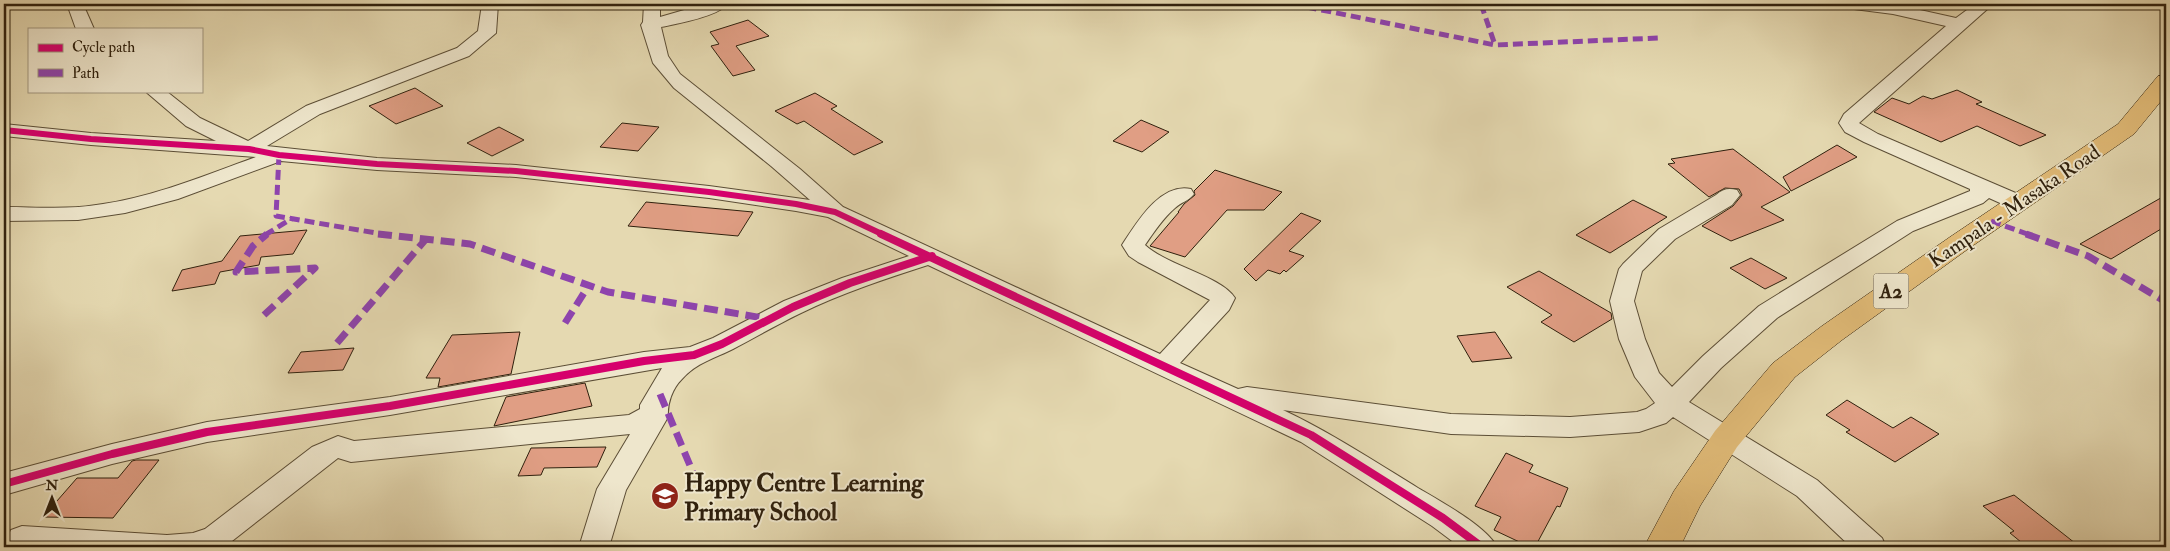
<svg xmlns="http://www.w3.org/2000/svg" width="2170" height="551" font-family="'IM FELL Double Pica',serif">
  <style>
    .building { fill: #e09e84; stroke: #2f200d }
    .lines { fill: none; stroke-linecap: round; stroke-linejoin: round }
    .minor-casing { stroke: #5c4e36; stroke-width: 2 }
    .primary-casing { stroke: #2f200d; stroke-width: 1 }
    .minor { fill: #eee6cc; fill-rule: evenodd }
    .primary { fill: #e2bc78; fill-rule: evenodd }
    .quiet-far1 { stroke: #8e44ad; stroke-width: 5; stroke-dasharray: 10 5; stroke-linecap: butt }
    .quiet { stroke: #8e44ad; stroke-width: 7; stroke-dasharray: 14 7; stroke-linecap: butt }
    .cycleway-far1-casing { stroke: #eee6cc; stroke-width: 9 }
    .cycleway-casing { stroke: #eee6cc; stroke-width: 11 }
    .cycleway-far1 { stroke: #d6006c; stroke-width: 6 }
    .cycleway { stroke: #d6006c; stroke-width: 8 }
    .labels { text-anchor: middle; stroke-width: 4; stroke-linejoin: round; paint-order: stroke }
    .shield { fill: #eee6cc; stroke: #685b46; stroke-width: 1 }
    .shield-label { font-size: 20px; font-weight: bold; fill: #2f200d }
    .street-label { font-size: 21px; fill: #2f200d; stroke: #eee6cc }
    .near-poi-label { font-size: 25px; font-weight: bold; fill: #2f200d; stroke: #eee6cc; text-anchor: start }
  </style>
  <rect width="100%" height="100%" fill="#e5d9b1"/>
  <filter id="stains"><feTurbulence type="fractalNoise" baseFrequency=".004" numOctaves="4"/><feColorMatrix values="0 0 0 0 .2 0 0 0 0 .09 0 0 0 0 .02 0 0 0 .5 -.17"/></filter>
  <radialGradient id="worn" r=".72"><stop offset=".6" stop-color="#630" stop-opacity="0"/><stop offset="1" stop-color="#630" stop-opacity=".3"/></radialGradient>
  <path class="building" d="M748,20L769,36L736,46L755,70L733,76L711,46L719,44L710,32Z
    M415,88L443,106L396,124L369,106Z
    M1957,90L1982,102L1976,104L2046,135L2020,146L1977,126L1941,142L1874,112L1892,98L1909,104L1923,96L1932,99Z
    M815,93L837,106L831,109L883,142L854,155L804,121L797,124L775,111Z
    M1141,120L1169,132L1142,152L1113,141Z
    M622,123L659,127L638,151L600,147Z
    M499,127L524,140L492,156L467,143Z
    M1837,145L1857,157L1791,191L1783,177Z
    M1733,149L1790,192L1761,207L1784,220L1731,241L1702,226L1733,206L1742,195L1739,189L1725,188L1709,197L1668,164L1675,163L1671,159Z
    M1215,170L1282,192L1264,210H1227L1185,257L1150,246L1179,212H1178L1184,204L1195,195L1194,191Z
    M2166,195V226L2111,259L2080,244Z
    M1633,200L1667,217L1610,253L1576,235Z
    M646,202L753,212L738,236L628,226Z
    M1301,213L1321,221L1289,251L1304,256L1286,272L1284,270L1280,274L1268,270L1256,281L1244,269Z
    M307,230L293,254L261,257L259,265L220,272L215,284L172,291L182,270L222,261L240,236Z
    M1751,258L1787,278L1765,289L1730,268Z
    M1539,271L1611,313L1612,319L1574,342L1541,322L1552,315L1507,287Z
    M520,332L511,374L438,387L440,378H426L452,335Z
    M1495,332L1512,358L1472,362L1457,336Z
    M354,348L343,370L288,373L301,352Z
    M585,383L592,406L494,426L506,397Z
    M1847,400L1893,428L1911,417L1939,434L1895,462L1846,432L1850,430L1826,415Z
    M606,447L597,467L544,468L541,475L518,476L531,448Z
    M1506,453L1533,465L1529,472L1568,488L1560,507L1557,506L1535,547H1530L1494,530L1501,517L1475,506Z
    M136,460H159L113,518L43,517L77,478H118L132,461Z
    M2014,495L2080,547H2027L2010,533L2014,531L1983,506Z"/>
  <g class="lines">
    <g class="minor-casing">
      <path id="minor" d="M67,4H83L94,29H76Z
        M482,4H498L496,33L469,56L320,114L267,146L377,158L516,165L709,186L810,200L771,166L674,88L653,63L641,25L643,22L644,4H660V17L705,4H727C720,16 676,24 661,27L668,56L680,74L800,169L843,207L1160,354L1210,300L1138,262L1129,256L1122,245C1136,224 1160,182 1191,189L1194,194C1189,201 1181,202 1175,208C1163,218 1154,232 1145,245C1168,266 1221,276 1235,298L1229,310L1180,363L1238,389L1247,387L1451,414L1570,417L1637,412L1646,409L1655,403L1635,377L1619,339L1610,301L1619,269L1623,264L1659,229L1716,195C1723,189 1728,188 1737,190L1740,195L1732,205L1675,239L1642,271L1634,301L1645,339L1659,373L1672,387L1703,356L1759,306L1897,221L1970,191V189L1864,142L1845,132L1839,123L1844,114L1946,26L1893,14L1854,9L1848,8L1846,4H1893L1956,18L1975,4H1993L1859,123L1878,134L2025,197L2028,202L2025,207L2017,209L2009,207L1989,198L1983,203L1913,231L1777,318L1721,368L1689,402L1817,480L1882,538L1886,547H1851L1797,496L1673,417L1666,423L1639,432L1570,437L1451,434L1283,410C1330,432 1374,461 1418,488C1440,501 1486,526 1497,547H1460L1432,526L1301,442L928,265C885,279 842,293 801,313C778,324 756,337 733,349C715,358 696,363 682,379C672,389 667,404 668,417L626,490L609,547H579L597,489L630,434L351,462L338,458L227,545L222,547L11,546L7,538L11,530L22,526L167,535L193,533L205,529L312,447L338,436L354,441L629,415L640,409V405L662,368L390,415L207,442L112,464L4,495V473L112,444L207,422L390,397L644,352L690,347L713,338L784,301L842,278L909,256L828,217L796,211L709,198L516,177L377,170L281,161L178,199L125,213L78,220L4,221V207C37,207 70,210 103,204C156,196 206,175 256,157L91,145L4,136V124L91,133L216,141L186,126L145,91H166L200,118L248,141L306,106L457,48L478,31Z"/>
    </g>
    <g class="primary-casing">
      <path id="primary" d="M2166,75V95L2134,134L1968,249L1842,340L1795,377L1737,447L1700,506L1680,547H1644L1674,491L1715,431L1773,363L1822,326L1950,237L2118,124L2158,76Z"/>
    </g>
    <use href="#minor" class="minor"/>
    <use href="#primary" class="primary"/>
    <path class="quiet-far1" d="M1292,4L1495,45L1658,38
      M1481,4L1495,45
      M279,155L276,216L388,235
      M1991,221L2030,235
      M265,235L291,219"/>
    <path class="quiet" d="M378,234L470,244L608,292L769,319
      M2026,234L2088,256L2166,302
      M264,315L315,268L236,272L253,246L267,234
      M565,323L589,285
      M337,343L426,239
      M660,394L694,475
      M191,547L194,545"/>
    <g class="cycleway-far1-casing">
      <path id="cycleway-far1" d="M4,130L91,139L249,149L279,155L377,164L516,171L709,192L796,204L835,212L884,235"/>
    </g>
    <g class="cycleway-casing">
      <path id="cycleway" d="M881,234L1311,435L1443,518L1482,547
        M4,484L112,454L207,432L390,406L644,361L694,355L722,344L793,307L850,283L932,256"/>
    </g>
    <use href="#cycleway-far1" class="cycleway-far1"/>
    <use href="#cycleway" class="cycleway"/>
  </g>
  <defs>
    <g id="school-disc" transform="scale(1.4375)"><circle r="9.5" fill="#8f2418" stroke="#eee6cc"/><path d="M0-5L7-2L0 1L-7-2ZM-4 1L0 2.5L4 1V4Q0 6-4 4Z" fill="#fff"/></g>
  </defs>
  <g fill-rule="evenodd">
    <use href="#school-disc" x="665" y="496"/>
  </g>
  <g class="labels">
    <rect class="shield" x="1873.5" y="273.5" width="35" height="35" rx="4"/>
    <g class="shield-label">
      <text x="1891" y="298">A2</text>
    </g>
    <g class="street-label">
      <text transform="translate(2014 206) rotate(-34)" y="7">Kampala - Masaka Road</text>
    </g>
    <g class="near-poi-label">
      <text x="684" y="491">Happy Centre Learning<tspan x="684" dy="29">Primary School</tspan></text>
    </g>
  </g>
  <rect width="2170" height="551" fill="none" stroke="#e5d9b1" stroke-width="20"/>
  <rect x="5" y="5" width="2160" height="541" fill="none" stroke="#2f200d" stroke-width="2.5"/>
  <rect x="10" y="10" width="2150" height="531" fill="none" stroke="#2f200d"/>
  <rect x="28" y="28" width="175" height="65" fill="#eee6cc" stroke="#a29780"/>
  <rect x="38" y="44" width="25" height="8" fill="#d6006c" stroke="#a29780"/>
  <text x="72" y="52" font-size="15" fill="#2f200d">Cycle path</text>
  <rect x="38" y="69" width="25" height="8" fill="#8e44ad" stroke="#a29780"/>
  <text x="72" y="78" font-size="15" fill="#2f200d">Path</text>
  <g transform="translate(52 498)" stroke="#eee6cc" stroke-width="4" paint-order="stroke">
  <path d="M0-4L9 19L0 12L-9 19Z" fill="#2f200d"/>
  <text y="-8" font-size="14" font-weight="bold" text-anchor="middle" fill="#2f200d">N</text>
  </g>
  <rect width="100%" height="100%" filter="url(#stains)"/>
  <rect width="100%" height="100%" fill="url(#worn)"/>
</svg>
